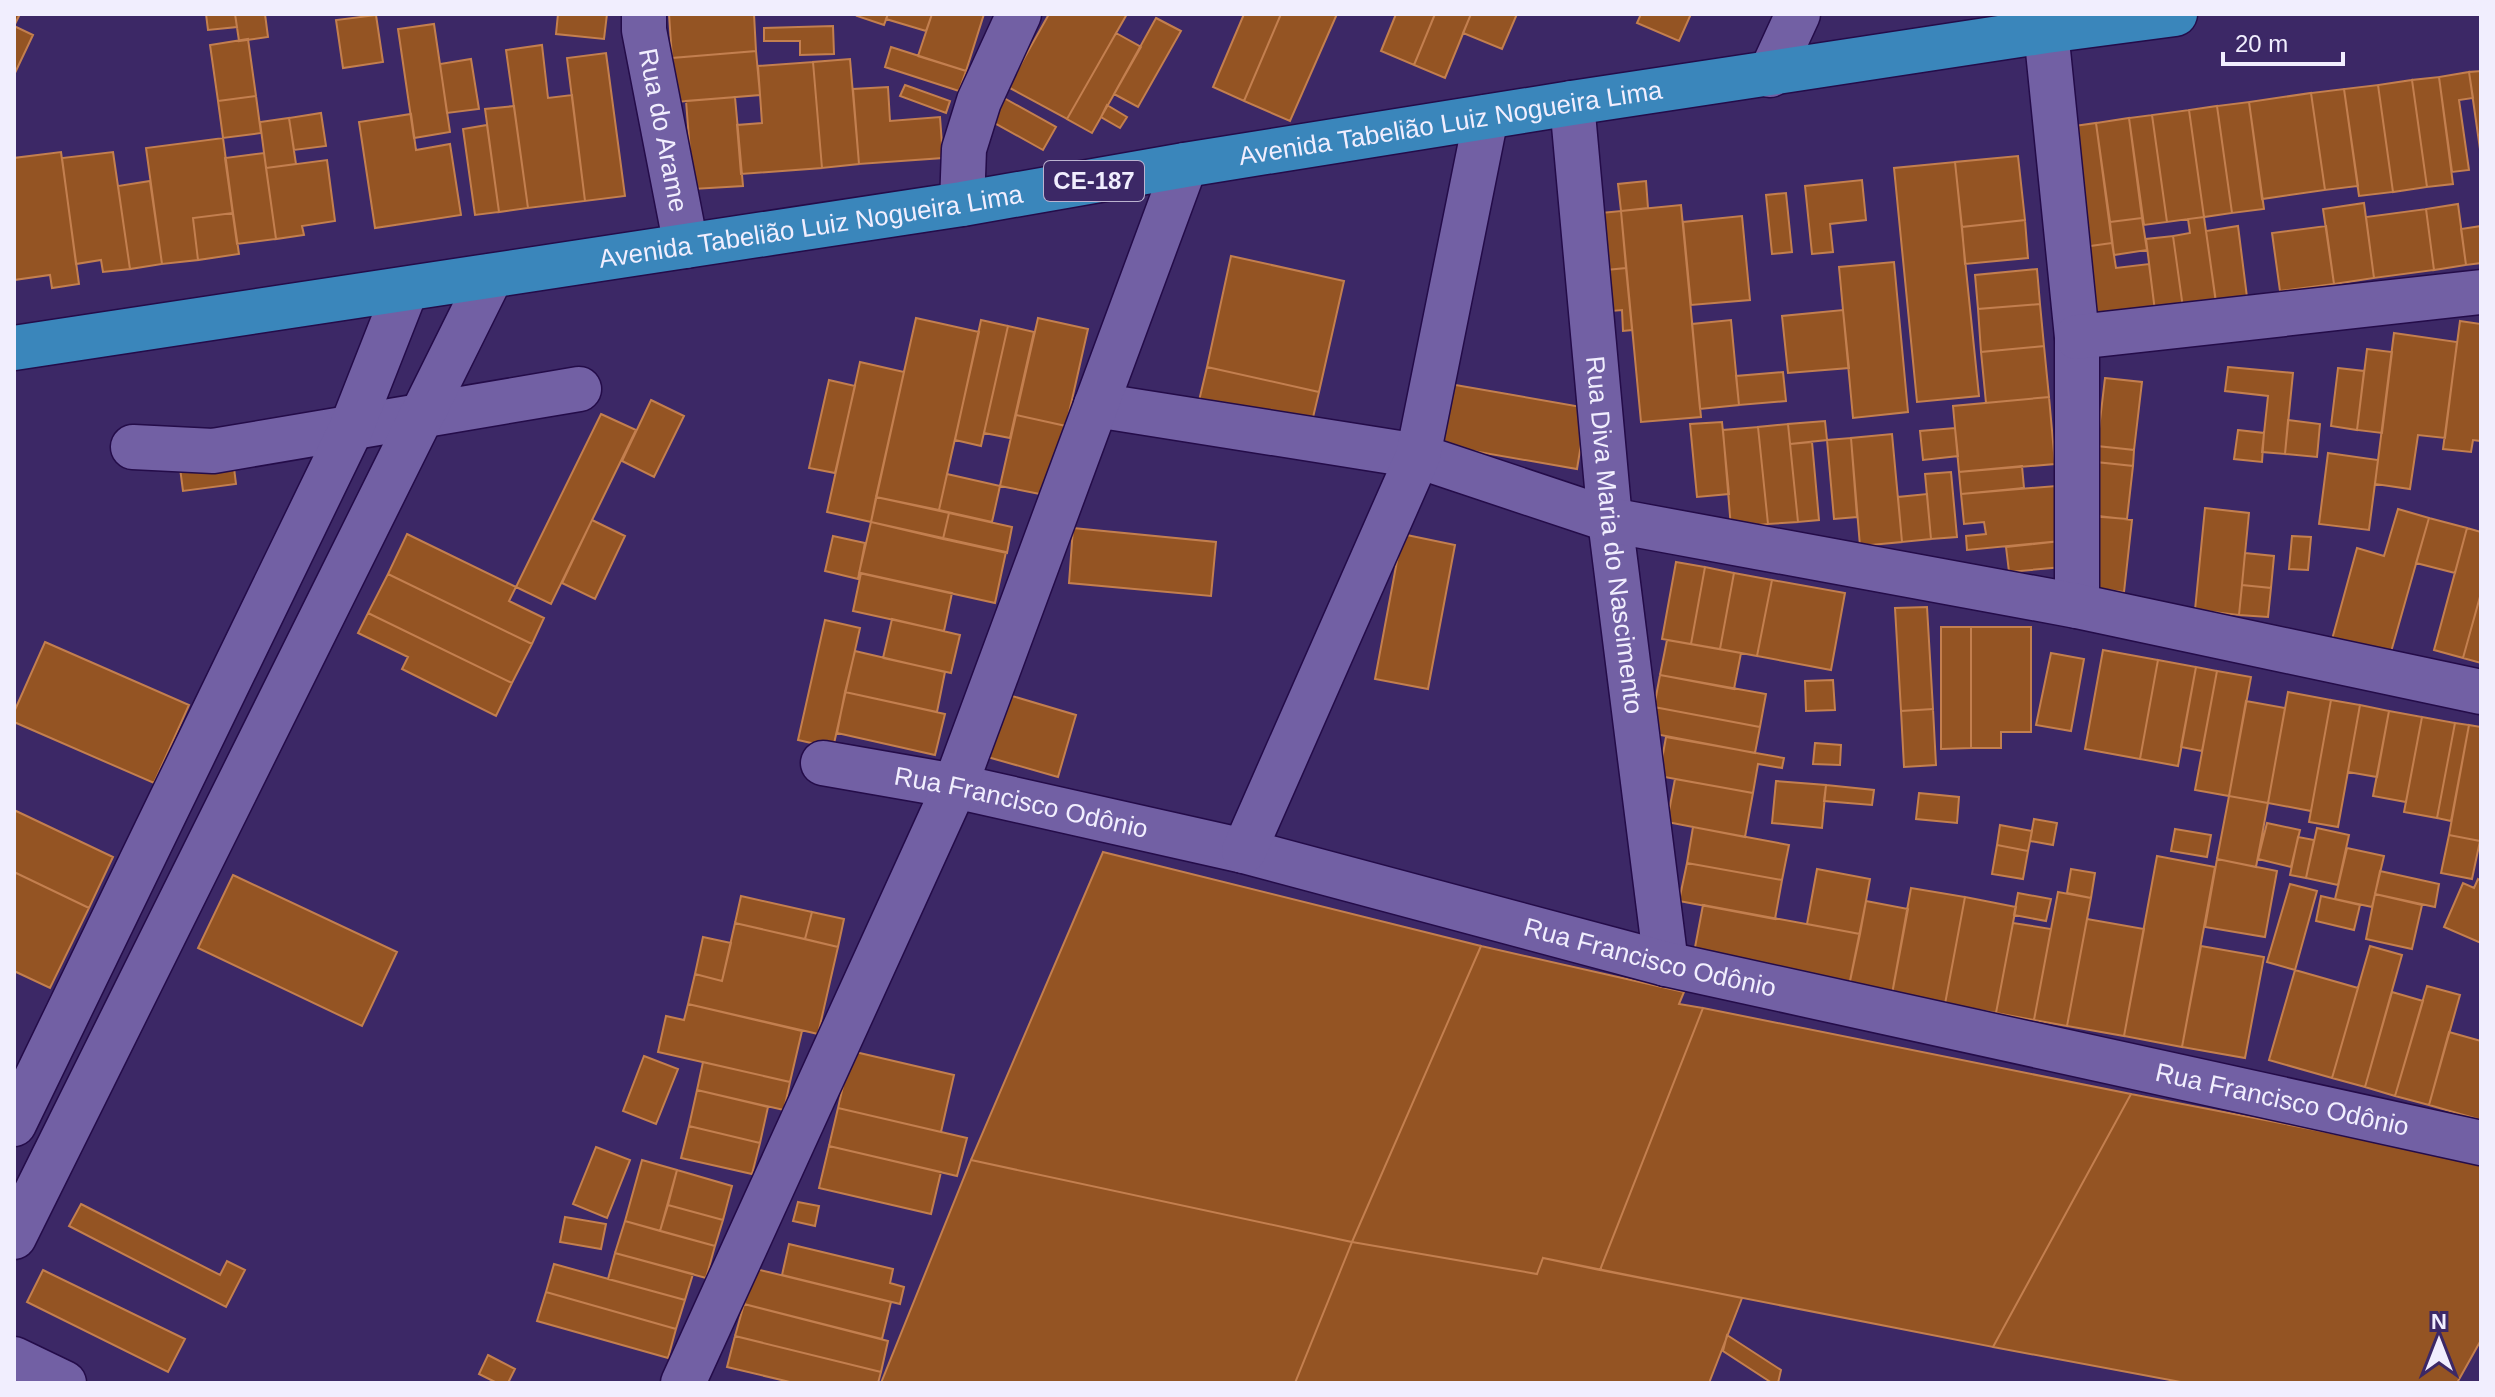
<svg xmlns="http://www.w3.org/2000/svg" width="2495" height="1397" font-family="Helvetica,sans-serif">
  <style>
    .building { fill: #945423; stroke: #c37f4f; stroke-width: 2 }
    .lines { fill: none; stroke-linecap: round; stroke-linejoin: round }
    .minor-casing { stroke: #240c49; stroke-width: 47 }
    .trunk-casing { stroke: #240c49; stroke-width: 47 }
    .minor { stroke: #7260a4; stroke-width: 44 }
    .trunk { stroke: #3a86bb; stroke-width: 44 }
    .labels { text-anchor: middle; stroke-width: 6; stroke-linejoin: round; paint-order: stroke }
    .shield { fill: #3c2866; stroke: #bbb3d0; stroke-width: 2 }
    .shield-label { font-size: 24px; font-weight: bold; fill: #f1eefe }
    .street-label { font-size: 26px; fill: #f1eefe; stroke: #3c2866 }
  </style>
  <rect width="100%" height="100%" fill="#3c2866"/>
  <path class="building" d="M14,14H20L14,26L33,35L14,75Z
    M206,14H235L237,27L208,30Z
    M235,14H265L268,37L239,41Z
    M558,14H607L604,39L556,34Z
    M669,14H754L756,51L672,58Z
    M858,14H888L884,25L857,16Z
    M888,14H932L926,31L886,19Z
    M932,14H984L966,71L918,56Z
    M1049,14H1127L1067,119L1008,87Z
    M1244,14H1281L1244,101L1213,87Z
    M1281,14H1337L1290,121L1244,101Z
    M1396,14H1435L1414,65L1381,51Z
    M1435,14H1471L1445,78L1414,65Z
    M1471,14H1517L1502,49L1463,33Z
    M1641,14H1691L1679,41L1637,23Z
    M376,15L383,62L343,68L336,20Z
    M1156,18L1181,31L1138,107L1114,94Z
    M434,24L450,132L414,138L398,29Z
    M833,26L834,54L800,55V41H764V28Z
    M1116,33L1141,47L1092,133L1067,119Z
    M248,39L256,96L218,101L210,45Z
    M542,45L548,98L572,95L585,201L528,208L506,50Z
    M891,47L966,71L959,91L885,67Z
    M756,51L760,95L676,102L672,58Z
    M606,53L625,196L585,201L567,58Z
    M471,59L479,109L447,113L440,64Z
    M850,59L859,164L822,168L813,62Z
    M813,62L822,168L741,174L737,125L762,123L758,66Z
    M2481,71V156L2469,72Z
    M2469,72L2473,98L2459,100L2469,170L2452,172L2439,77Z
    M2439,77L2453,184L2427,187L2412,80Z
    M2412,80L2427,187L2393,192L2378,85Z
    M905,85L950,101L946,113L900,96Z
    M2378,85L2393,192L2359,196L2344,89Z
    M888,87L890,121L940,117L943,158L859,164L853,89Z
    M2344,89L2358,186L2325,190L2311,93Z
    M2311,93L2325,190L2262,199L2249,102Z
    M256,96L261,133L223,138L218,101Z
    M735,97L743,186L693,189L686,101Z
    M1004,98L1056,127L1043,150L991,121Z
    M2249,102L2264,209L2232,213L2217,106Z
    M1107,105L1127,117L1120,128L1101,117Z
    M514,106L528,208L499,212L485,109Z
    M2217,106L2232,213L2204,217L2189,110Z
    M2189,110L2204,217L2167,222L2152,115Z
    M321,113L326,146L294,150L289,118Z
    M411,114L416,150L450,144L461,215L375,228L359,122Z
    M2152,115L2167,222L2144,225L2129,118Z
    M289,118L296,164L266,168L260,122Z
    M2129,118L2142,218L2110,222L2096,123Z
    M2096,123L2112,243L2083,247L2067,127Z
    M487,125L499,212L475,215L463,129Z
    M223,138L233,213L193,218L198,260L162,264L146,148Z
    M61,152L79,284L52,288L50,275L14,280V158Z
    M113,152L130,269L103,272L101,260L76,264L62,158Z
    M264,153L276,239L237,244L225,158Z
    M2018,156L2025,220L1962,227L1955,162Z
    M327,160L335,221L302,226L304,235L276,239L266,168Z
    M1955,162L1979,396L1917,402L1894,168Z
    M1862,180L1866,220L1830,224L1833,252L1812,254L1805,186Z
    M150,181L162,264L130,269L118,186Z
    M1646,181L1648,208L1621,211L1618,184Z
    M1786,193L1792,252L1772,254L1766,195Z
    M2364,203L2374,278L2334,284L2323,209Z
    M2458,204L2466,265L2434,270L2426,209Z
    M1681,205L1701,417L1641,422L1621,211Z
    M2426,209L2434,270L2374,278L2366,217Z
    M1621,211L1626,268L1596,271L1591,214Z
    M233,213L239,254L198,260L193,218Z
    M1742,216L1750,300L1691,305L1683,222Z
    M2204,217L2216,303L2183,308L2173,236L2190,233L2188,219Z
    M2142,218L2147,250L2114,255L2110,222Z
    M2025,220L2028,258L1965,264L1962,227Z
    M2238,226L2248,305L2217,309L2206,231Z
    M2326,226L2334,284L2280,291L2272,233Z
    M2481,226V263L2466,265L2461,229Z
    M2173,236L2183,308L2155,311L2146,239Z
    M2112,243L2116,268L2149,264L2155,311L2093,320L2083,247Z
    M1231,256L1344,281L1319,392L1207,367Z
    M1894,262L1908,412L1853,418L1839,267Z
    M1626,268L1632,330L1623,331L1622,310L1600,312L1596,271Z
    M2037,269L2040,304L1978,309L1975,275Z
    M2040,304L2044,346L1981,352L1978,309Z
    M1843,310L1849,368L1788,373L1782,316Z
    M916,318L979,332L939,510L876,497Z
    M1038,318L1088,329L1066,426L1016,415Z
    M981,320L1008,326L981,446L955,440Z
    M1731,320L1739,405L1700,409L1692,324Z
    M2460,321L2481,324V441L2473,440L2471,452L2443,449Z
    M1008,326L1034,332L1010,438L984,433Z
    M2394,333L2457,342L2445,438L2418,435L2410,489L2375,484Z
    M2044,346L2049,397L1986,403L1981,352Z
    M2367,349L2392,352L2382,433L2357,430Z
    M860,362L904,372L871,522L827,512Z
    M1207,367L1319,392L1310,430L1198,405Z
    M2228,367L2293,373L2285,454L2262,452L2268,396L2225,391Z
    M2338,368L2364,371L2357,430L2331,426Z
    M1783,372L1786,401L1739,405L1736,376Z
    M2105,378L2142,382L2134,450L2097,446Z
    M829,380L855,386L835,473L809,468Z
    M1444,383L1587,408L1577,469L1433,444Z
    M2049,397L2055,464L1959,472L1953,406Z
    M651,400L684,416L654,477L622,461Z
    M601,414L636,430L551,604L516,587Z
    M1016,415L1066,426L1050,496L1000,486Z
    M2288,420L2320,424L2317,457L2285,454Z
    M1825,421L1827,440L1790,444L1788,424Z
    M1722,422L1729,494L1697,497L1690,424Z
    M1788,424L1798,522L1768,524L1758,427Z
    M1758,427L1768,524L1731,528L1723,430Z
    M1955,428L1958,456L1923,460L1920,431Z
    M2238,430L2264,433L2262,462L2234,459Z
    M1892,434L1902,542L1860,546L1851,438Z
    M1851,438L1857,517L1834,519L1827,440Z
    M1812,442L1819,520L1798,522L1790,444Z
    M2097,446L2134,450L2133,466L2096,462Z
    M2328,453L2378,460L2369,530L2319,524Z
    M233,460L236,484L183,491L180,468Z
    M2096,462L2133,466L2127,519L2090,516Z
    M2022,466L2024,488L1961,494L1959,472Z
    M1951,472L1957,537L1931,539L1925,474Z
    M947,474L1000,486L992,522L939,510Z
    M2056,486L2061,541L1967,550L1966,536L1986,534L1984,522L1964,524L1961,494Z
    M1927,494L1931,539L1902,542L1898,497Z
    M876,497L949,513L943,539L871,522Z
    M2205,508L2249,513L2239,615L2195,610Z
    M2398,509L2429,518L2389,659L2331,643L2357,548L2384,556Z
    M949,513L1012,527L1007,553L943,539Z
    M2098,516L2132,520L2124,592L2090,588Z
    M2429,518L2467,528L2455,573L2416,563Z
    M592,520L625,536L595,599L562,583Z
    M871,522L1006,552L995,603L859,573Z
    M1073,528L1216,542L1211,596L1069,583Z
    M2467,528L2481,532V593L2463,658L2434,650Z
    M407,534L516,587L509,601L544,618L532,644L388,574Z
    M1402,534L1455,545L1428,689L1375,679Z
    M833,536L865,543L858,579L825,571Z
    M2292,536L2311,537L2308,570L2289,569Z
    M2061,541L2063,567L2009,572L2006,547Z
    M2245,553L2274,556L2271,588L2242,585Z
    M1676,562L1705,567L1691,644L1662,639Z
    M1705,567L1734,573L1720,649L1691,644Z
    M861,573L952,593L944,631L853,611Z
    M1734,573L1772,580L1757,656L1720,649Z
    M388,574L532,644L512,683L368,613Z
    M1772,580L1845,593L1831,670L1757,656Z
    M2242,585L2271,588L2268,617L2239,615Z
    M2481,593V663L2463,658Z
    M1927,607L1933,709L1901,711L1895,608Z
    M368,613L512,683L496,716L402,669L408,657L358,633Z
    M892,619L960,635L951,673L883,658Z
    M825,620L860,628L833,748L798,740Z
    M1941,627H1971V748L1941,749Z
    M1971,627H2031V732H2001V748H1971Z
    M1667,640L1741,653L1734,689L1660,675Z
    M45,642L189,705L154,783L14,722V712Z
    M2103,650L2158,660L2140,759L2085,749Z
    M855,651L945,672L937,712L845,692Z
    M2051,653L2084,659L2071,731L2036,725Z
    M2158,660L2196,667L2178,766L2140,759Z
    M2196,667L2217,671L2202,751L2181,747Z
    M2217,671L2251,677L2229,796L2195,790Z
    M1660,675L1766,694L1760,727L1654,707Z
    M1833,680L1835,710L1806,711L1805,681Z
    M845,692L945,714L935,755L837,733Z
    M2288,692L2331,700L2311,811L2268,803Z
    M1002,693L1076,715L1058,777L984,756Z
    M2331,700L2360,705L2338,827L2309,822Z
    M2246,701L2285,708L2268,803L2229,796Z
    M2360,705L2389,711L2377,777L2348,772Z
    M1654,707L1760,727L1755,753L1650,733Z
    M1933,709L1936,765L1904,767L1901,711Z
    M2389,711L2422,717L2406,802L2373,796Z
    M2422,717L2455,723L2437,818L2404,812Z
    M2455,723L2469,725L2451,821L2437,818Z
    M2469,725L2481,727L2480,841L2449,835Z
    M1666,737L1784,758L1782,768L1758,764L1753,793L1659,776Z
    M1815,743L1841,745L1840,765L1813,764Z
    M1675,779L1753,793L1745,837L1667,822Z
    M1776,781L1826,785L1822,828L1772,823Z
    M1826,785L1874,790L1872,805L1824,801Z
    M1919,793L1959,797L1957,823L1916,819Z
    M2229,796L2268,803L2256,867L2217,859Z
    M14,810L113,857L89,908L14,872Z
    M2034,819L2057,823L2053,845L2030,841Z
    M2267,823L2300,830L2291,867L2258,859Z
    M2000,825L2032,831L2028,851L1997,845Z
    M1693,827L1789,845L1782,880L1687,863Z
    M2317,828L2349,835L2338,885L2306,878Z
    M2175,829L2211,835L2207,857L2171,851Z
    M2449,835L2480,841L2472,879L2441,873Z
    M2298,837L2314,840L2306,878L2290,875Z
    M1997,845L2028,851L2023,879L1992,874Z
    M2347,848L2384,856L2372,907L2335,899Z
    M1103,852L1481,946L1352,1242L971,1160Z
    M2157,856L2215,867L2182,1047L2124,1036Z
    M2217,859L2277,871L2265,937L2205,927Z
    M1687,863L1782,880L1775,919L1679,901Z
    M1817,869L1870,879L1860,934L1807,924Z
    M2071,869L2095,873L2091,898L2067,893Z
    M2380,871L2439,884L2435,907L2375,894Z
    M14,872L89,908L50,988L14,971Z
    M233,875L397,952L362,1026L198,948Z
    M2478,879L2481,881V943L2444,927L2463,883L2474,888Z
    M2290,884L2317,891L2295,970L2267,962Z
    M1911,888L1965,897L1945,1004L1892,994Z
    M2058,892L2091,898L2067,1026L2034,1020Z
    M2018,893L2051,899L2046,921L2014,915Z
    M2375,894L2422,905L2412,949L2366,939Z
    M741,896L812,912L805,939L735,923Z
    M2321,896L2360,905L2354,930L2316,921Z
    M1965,897L2016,907L1996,1013L1945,1004Z
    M1866,901L1908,909L1892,994L1849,986Z
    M1703,905L1860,934L1849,986L1693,958Z
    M812,912L844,919L838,947L805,939Z
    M2087,919L2144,929L2124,1036L2067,1026Z
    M735,923L838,947L818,1034L688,1004L695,974L722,981Z
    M2013,923L2051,929L2034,1020L1996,1013Z
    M703,937L731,943L722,981L695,974Z
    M1481,946L1684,992L1679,1004L1703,1008L1600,1270L1543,1258L1537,1274L1352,1242Z
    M2201,946L2264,957L2245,1058L2182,1047Z
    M2370,946L2402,955L2365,1087L2332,1078Z
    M2295,970L2358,988L2332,1078L2269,1060Z
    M2427,986L2460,995L2429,1105L2395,1096Z
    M2392,992L2423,1001L2395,1096L2365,1087Z
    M688,1004L802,1031L790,1082L658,1052L666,1016L684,1020Z
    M1703,1008L2131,1094L1993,1347L1600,1270Z
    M2449,1032L2481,1041V1120L2429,1105Z
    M851,1051L954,1075L941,1132L838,1108Z
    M644,1056L678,1069L656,1124L623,1111Z
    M703,1062L790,1082L784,1110L697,1090Z
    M697,1090L768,1107L760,1143L689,1126Z
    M2131,1094L2481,1162V1340L2457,1383H2186L1993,1347Z
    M838,1108L967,1138L957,1176L829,1146Z
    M689,1126L760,1143L752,1174L681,1158Z
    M829,1146L941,1172L931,1214L819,1188Z
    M596,1147L630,1160L607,1218L573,1204Z
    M642,1160L677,1170L660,1231L625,1221Z
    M971,1160L1352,1242L1295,1383H881Z
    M677,1170L732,1186L723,1220L668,1205Z
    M798,1202L819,1206L815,1226L793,1221Z
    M81,1204L220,1275L227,1261L245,1270L226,1307L69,1226Z
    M668,1205L723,1220L715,1246L660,1231Z
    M565,1217L606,1224L601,1249L560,1242Z
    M625,1221L715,1246L706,1278L615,1253Z
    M1352,1242L1537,1274L1543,1258L1742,1298L1709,1383H1295Z
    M789,1244L893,1269L890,1283L904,1287L900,1304L782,1275Z
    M615,1253L693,1274L685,1300L608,1279Z
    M554,1264L685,1300L676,1329L546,1292Z
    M752,1268L891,1302L882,1339L744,1304Z
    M43,1270L185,1339L168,1372L27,1302Z
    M546,1292L676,1329L668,1358L537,1321Z
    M744,1304L888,1341L881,1372L735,1336Z
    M1727,1335L1781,1370L1778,1383H1772L1723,1351Z
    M735,1336L881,1372L878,1383H794L727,1367Z
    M488,1355L515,1369L508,1383H497L479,1374Z"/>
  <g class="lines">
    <g class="minor-casing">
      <g id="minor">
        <path id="s1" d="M644,14V30L686,246"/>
        <path d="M2046,31L2077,337V606"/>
        <path d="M1770,75L1798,14"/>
        <path id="s2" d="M1572,103L1610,520L1666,964"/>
        <path d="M962,204L964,149L979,101L1019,14"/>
        <path d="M2077,337L2481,292"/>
        <path d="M1096,405L1418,456L1610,520L2077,606L2481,692"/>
        <path d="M133,447L213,451L579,389"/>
        <path id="s3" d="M823,763L955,786L1244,851L1666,964L2481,1143"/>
        <path d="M1244,851L1418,456L1486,117"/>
        <path d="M14,1124L351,429L406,289"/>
        <path d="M14,1237L491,276"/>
        <path d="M14,1359L64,1383"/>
        <path d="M683,1383L955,786L1185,165"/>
      </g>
    </g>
    <g class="trunk-casing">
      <g id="trunk">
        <path id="s4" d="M14,348L962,204L1185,165L1572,103L2046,31L2175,14"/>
      </g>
    </g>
    <use href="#minor" class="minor"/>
    <use href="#trunk" class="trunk"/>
  </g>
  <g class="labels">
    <rect class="shield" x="1044" y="161" width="100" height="40" rx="6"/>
    <g class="shield-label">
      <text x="1094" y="189">CE-187</text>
    </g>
    <g class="street-label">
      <text dy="9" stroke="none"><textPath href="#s4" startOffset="1454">Avenida Tabelião Luiz Nogueira Lima</textPath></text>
      <text dy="9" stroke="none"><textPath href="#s1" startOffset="118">Rua do Arame</textPath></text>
      <text dy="9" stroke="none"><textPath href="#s4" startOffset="806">Avenida Tabelião Luiz Nogueira Lima</textPath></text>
      <text dy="9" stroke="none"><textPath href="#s2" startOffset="434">Rua Diva Maria do Nascimento</textPath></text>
      <text dy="9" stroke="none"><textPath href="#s3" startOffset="202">Rua Francisco Odônio</textPath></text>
      <text dy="9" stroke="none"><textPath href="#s3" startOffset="850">Rua Francisco Odônio</textPath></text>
      <text dy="9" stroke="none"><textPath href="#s3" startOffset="1498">Rua Francisco Odônio</textPath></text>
    </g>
  </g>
  <rect width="2495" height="1397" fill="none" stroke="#f1eefe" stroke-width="32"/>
  <g transform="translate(2439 1341)" stroke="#3c2866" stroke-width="6" paint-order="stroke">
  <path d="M0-6L14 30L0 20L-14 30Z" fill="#f1eefe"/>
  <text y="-12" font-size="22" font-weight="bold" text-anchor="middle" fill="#f1eefe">N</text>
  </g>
  <path d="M2223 52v12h120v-12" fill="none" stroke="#f1eefe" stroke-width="4"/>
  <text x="2235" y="52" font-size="24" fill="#f1eefe" stroke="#3c2866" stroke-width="6" paint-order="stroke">20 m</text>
</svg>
